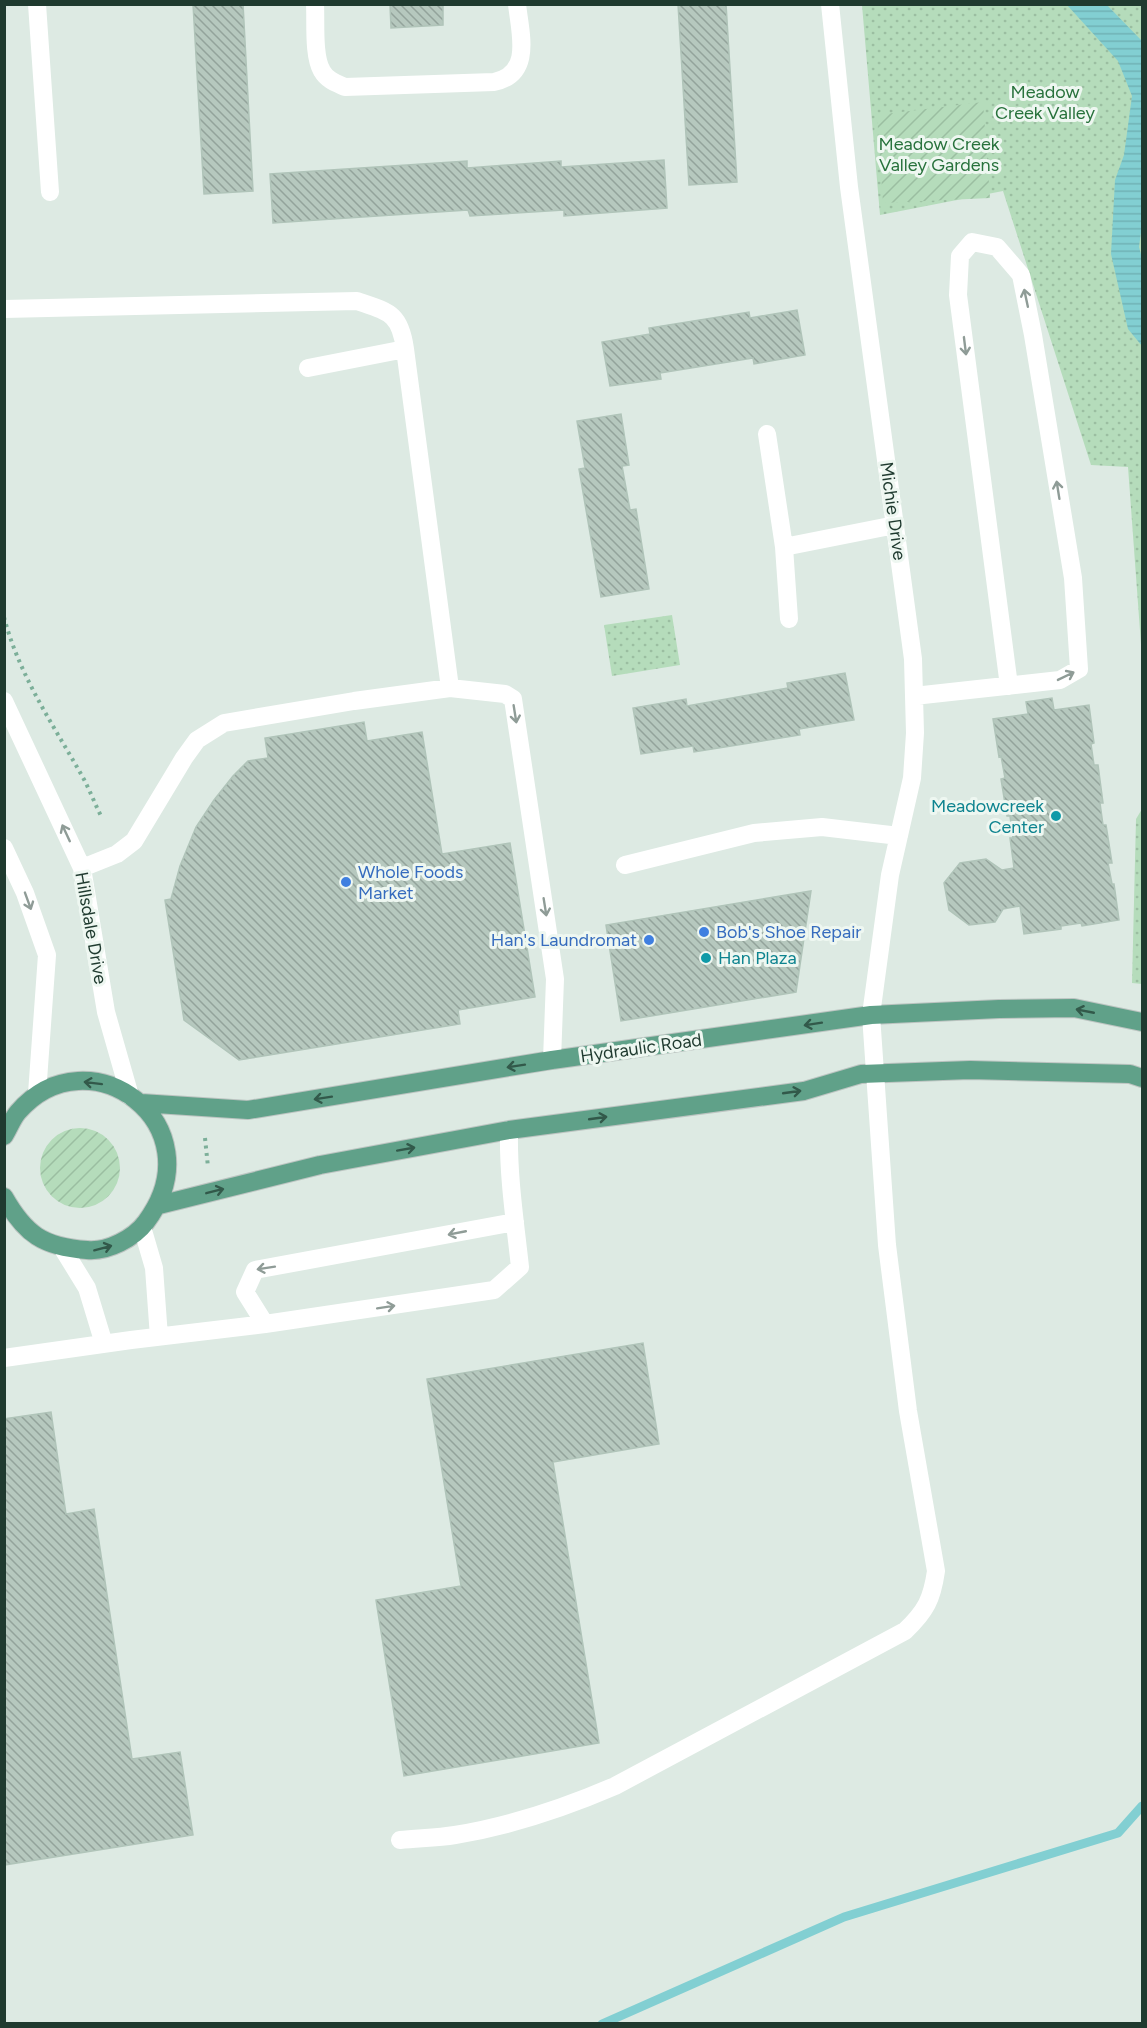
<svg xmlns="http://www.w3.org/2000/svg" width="1147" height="2028" font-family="Figtree,sans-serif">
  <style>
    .park { fill: url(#park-dots) }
    .garden { fill: url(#garden-furrows) }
    .water { fill: url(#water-rules) }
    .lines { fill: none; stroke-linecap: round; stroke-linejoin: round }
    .stream { stroke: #82cfd2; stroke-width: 9 }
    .building { fill: url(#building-back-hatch); stroke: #b0c4b9; stroke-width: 1.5 }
    .major-casing { stroke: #bcc4c1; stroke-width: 20 }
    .path { stroke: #7caf99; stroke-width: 4; stroke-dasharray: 3 4.5; stroke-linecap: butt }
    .minor { stroke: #fff; stroke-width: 18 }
    .major { stroke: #60a189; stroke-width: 18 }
    .oneway { stroke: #8f9c97 }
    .oneway2 { stroke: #32594a }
    .culture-dot { fill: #0f9aa8; stroke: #eef7f1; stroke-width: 2 }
    .shop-dot { fill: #3f7fe0; stroke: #eef7f1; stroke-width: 2 }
    .labels { text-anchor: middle; stroke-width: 6; stroke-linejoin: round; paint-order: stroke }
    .park-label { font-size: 18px; fill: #28723c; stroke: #eef7f1 }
    .street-label { font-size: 18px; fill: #1f3a2f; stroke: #eef7f1 }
    .culture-label { font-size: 18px; fill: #0d838f; stroke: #eef7f1; text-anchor: end }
    .shop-label { font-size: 18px; fill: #366cbe; stroke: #eef7f1; text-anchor: start }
  </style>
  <defs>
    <pattern id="park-dots" width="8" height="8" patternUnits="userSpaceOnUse" patternTransform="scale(1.5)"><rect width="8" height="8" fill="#b5dcbb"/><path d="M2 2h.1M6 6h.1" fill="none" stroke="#9bbea1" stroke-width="1.8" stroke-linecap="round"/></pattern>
    <pattern id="garden-furrows" width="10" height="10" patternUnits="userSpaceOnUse" patternTransform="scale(1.5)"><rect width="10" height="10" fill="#b5dcbb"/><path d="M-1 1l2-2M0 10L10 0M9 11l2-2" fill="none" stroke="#9bbea1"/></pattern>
    <pattern id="water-rules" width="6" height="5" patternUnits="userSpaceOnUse" patternTransform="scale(1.5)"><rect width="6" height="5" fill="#82cfd2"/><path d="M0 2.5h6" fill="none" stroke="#70b2b5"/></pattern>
    <pattern id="building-back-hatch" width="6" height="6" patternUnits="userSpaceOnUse" patternTransform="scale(1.5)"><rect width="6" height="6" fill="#b6c8be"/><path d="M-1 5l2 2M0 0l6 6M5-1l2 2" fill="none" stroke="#93a39b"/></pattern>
  </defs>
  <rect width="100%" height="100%" fill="#ddeae3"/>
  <path class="park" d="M862,5H1142V658L1128,467L1091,465L1003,191L880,215Z
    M672,615L680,665L612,676L604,625Z
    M1142,809V984L1132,983L1136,819Z"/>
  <path class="garden" d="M983,102L990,198L883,203L877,115Z
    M40 1168a40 40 0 1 1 80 0a40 40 0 1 1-80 0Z"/>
  <path class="water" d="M1067,5H1107L1142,41V225L1139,247L1142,258V346L1128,329L1111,254L1115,180L1124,155L1132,96L1118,61Z"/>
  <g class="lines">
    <path class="stream" d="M602,2024L844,1917L1118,1833L1142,1806"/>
  </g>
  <path class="building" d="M193,4H243L253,191L204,194Z
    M193,4H243L253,191L204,194Z
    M390,4H443V25L391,28Z
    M390,4H443V25L391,28Z
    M678,4H726L737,182L689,185Z
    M678,4H726L737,182L689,185Z
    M664,160L667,208L564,216V210L470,216L468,210L273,223L270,174L467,161V168L561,161V167Z
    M664,160L667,208L564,216V210L470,216L468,210L273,223L270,174L467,161V168L561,161V167Z
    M797,310L805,355L754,364L753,358L660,373L661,379L610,386L602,342L650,334L649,328L749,312L750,318Z
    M621,414L629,465L622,466L630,510L636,509L649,589L601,597L579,469L585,468L577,421Z
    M845,673L854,720L799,729L800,735L694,752L693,746L641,754L633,708L686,699L687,706L788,688L787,683Z
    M1052,698L1054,710L1089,705L1094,743L1091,744L1094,765H1098L1103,803H1100L1103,825H1106L1112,863H1108L1112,884H1114L1119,920L1082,926L1081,923L1061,926V929L1024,934L1020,906L1003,909L995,922L969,925L949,910L944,883L960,863L986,859L1002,870L1014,868L1010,838H1013L1010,816H1007L1001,779L1005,778L1001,756L999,757L993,719L1028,714L1026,702Z
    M364,722L367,741L422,732L442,854L510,843L535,997L458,1010L460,1024L239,1060L184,1020L165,900L171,899L180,866L196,827L214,800L233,776L248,761L268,758L265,738Z
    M811,891L796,992L621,1021L606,925Z
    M643,1343L659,1444L553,1462L599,1743L404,1776L376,1600L461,1586L427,1379Z
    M51,1412L66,1514L94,1509L132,1759L180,1752L193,1835L4,1865V1419Z"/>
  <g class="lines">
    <g class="major-casing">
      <path id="major" d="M141,1103L248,1110L552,1060L871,1015L999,1009L1074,1008L1142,1022
        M4,1136C9,1128 12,1119 18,1112C89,1030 218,1125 146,1222C134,1238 108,1252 87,1250C43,1247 25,1234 4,1197
        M159,1205L320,1165L509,1130L804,1091L861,1074L970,1070L1130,1074L1142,1078"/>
    </g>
    <path class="path" d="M4,617C19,675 52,723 81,774C89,788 94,802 101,816
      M205,1138L208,1167"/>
    <path class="minor" d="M37,4L50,192
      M315,4C316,22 313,56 322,71C327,80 336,83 345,87L494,82C533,74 520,33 517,4
      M4,309L357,301C389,312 400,313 405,349L450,688L354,701L224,723L197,740L184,758L134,841L117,854L82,868
      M308,368L405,349
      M767,434L784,547L895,525
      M784,547L789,619
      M450,688L505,694L513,699L555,979L552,1060
      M914,696L1060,680L1079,669L1073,578L1033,335L1021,275L997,247L972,242L960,256L958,295L1009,686
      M4,701L82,868L106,1012L130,1096
      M4,848L25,893L47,955L37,1094
      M625,865L754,833L822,827L899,836
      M509,1130C508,1176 515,1221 520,1267L494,1290L265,1324L245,1292L255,1270L515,1222
      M142,1227L154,1268L159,1337
      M63,1249L87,1288L104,1344
      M4,1358L131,1340L265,1324
      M400,1840C418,1838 437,1838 455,1835C510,1826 564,1808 615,1786L905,1631C926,1611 932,1599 936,1571L908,1411L887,1245L871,1015L890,875L912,778L915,733L913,659L849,187L830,4"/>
    <use href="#major" class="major"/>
  </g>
  <defs><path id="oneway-shaft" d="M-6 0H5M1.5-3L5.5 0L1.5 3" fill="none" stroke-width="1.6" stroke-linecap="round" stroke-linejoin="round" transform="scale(1.5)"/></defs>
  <g class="oneway">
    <use href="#oneway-shaft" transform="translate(1026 298) rotate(-102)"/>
    <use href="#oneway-shaft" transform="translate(965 346) rotate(83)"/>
    <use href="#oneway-shaft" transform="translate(1058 490) rotate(-99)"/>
    <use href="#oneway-shaft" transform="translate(1066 676) rotate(-26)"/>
    <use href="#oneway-shaft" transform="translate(515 714) rotate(81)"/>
    <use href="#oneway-shaft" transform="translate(66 833) rotate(-115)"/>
    <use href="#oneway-shaft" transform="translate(28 901) rotate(70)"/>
    <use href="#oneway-shaft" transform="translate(545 907) rotate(81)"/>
    <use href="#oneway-shaft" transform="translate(457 1233) rotate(169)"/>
    <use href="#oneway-shaft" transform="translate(266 1268) rotate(171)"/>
    <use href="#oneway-shaft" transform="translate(386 1307) rotate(-9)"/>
  </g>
  <g class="oneway2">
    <use href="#oneway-shaft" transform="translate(1085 1011) rotate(-169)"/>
    <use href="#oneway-shaft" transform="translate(813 1024) rotate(171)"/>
    <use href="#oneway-shaft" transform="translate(516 1066) rotate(171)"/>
    <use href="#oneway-shaft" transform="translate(93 1083) rotate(-173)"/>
    <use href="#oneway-shaft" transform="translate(792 1092) rotate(-8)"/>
    <use href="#oneway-shaft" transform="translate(323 1098) rotate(171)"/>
    <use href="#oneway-shaft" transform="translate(598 1118) rotate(-8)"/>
    <use href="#oneway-shaft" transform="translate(406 1149) rotate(-10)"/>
    <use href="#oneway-shaft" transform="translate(215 1191) rotate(-14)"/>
    <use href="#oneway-shaft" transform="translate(103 1248) rotate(-15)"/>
  </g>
  <g class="culture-dot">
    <circle cx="1056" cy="816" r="6"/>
    <circle cx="706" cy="958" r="6"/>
  </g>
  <g class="shop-dot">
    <circle cx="346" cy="882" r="6"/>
    <circle cx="704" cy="932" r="6"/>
    <circle cx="649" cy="940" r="6"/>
  </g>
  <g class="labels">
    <g class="park-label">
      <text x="1045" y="98">Meadow<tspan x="1045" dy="21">Creek Valley</tspan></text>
      <text x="939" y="150">Meadow Creek<tspan x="939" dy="21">Valley Gardens</tspan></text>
    </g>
    <g class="street-label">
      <text transform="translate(893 511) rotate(82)" y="6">Michie Drive</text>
      <text transform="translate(91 928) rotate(80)" y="6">Hillsdale Drive</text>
      <text transform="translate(641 1048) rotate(-8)" y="6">Hydraulic Road</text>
    </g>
    <g class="culture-label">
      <text x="1044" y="812">Meadowcreek<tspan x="1044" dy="21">Center</tspan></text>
      <text x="718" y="964" text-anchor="start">Han Plaza</text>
    </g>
    <g class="shop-label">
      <text x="358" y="878">Whole Foods<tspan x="358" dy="21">Market</tspan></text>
      <text x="716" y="938">Bob's Shoe Repair</text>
      <text x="637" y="946" text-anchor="end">Han's Laundromat</text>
    </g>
  </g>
  <rect width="1147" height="2028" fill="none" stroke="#1f3a2f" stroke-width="12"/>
</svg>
